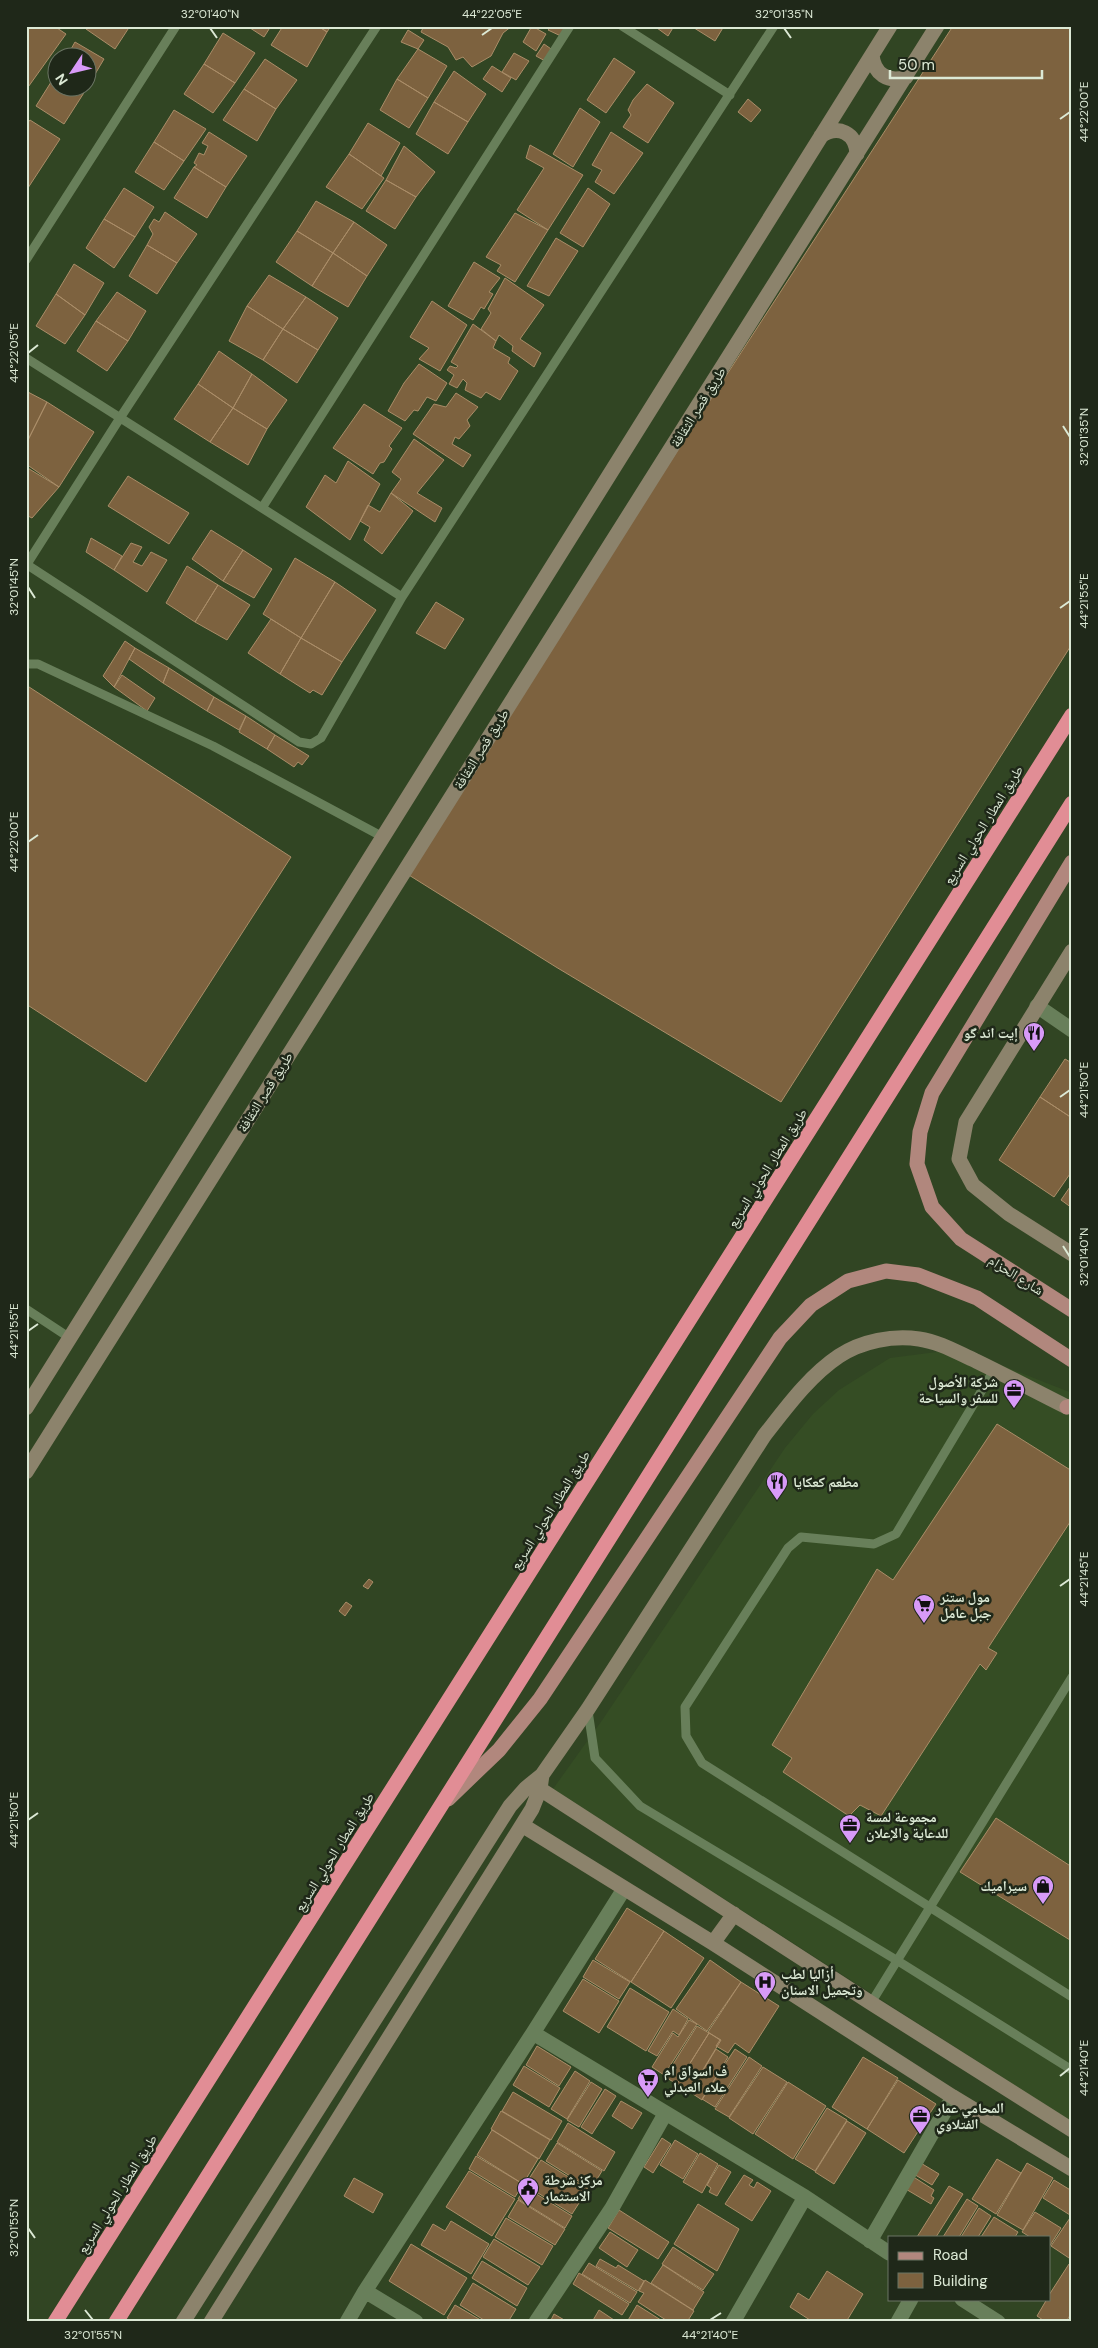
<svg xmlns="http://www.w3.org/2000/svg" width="1098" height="2348" font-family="'DM Sans','Noto Naskh Arabic',sans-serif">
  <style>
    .built { fill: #354d24 }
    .building { fill: #7d623f; stroke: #aa8d68 }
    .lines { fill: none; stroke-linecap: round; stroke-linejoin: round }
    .lane { stroke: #687f5a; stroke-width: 9 }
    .street { stroke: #687f5a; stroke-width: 15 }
    .secondary { stroke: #8c836c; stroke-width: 15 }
    .primary { stroke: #b1877d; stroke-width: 15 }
    .highway { stroke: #e18d95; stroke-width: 15 }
    .ticks { fill: none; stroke: #dce9d5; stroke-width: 2 }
    .labels { text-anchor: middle; stroke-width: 5; stroke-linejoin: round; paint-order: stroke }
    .street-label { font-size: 14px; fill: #dce9d5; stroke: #1f2819 }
    .poi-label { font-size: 14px; font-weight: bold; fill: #dce9d5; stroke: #1f2819; text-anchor: start }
    .neatline { fill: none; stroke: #dce9d5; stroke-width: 2 }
    .ticks-label { font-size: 12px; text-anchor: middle; fill: #dce9d5 }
  </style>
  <rect width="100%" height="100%" fill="#314523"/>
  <path class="built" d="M960,1349L1072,1393V2122L553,1789L603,1719L785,1448L813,1414L839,1390L890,1358Z"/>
  <path class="building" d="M31,26H54L66,34L26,90V33Z
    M88,26H130L115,49L86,29Z
    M247,26H271L264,37Z
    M283,26H318L327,32L307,67L271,45Z
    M318,26H331L327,32Z
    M424,26H512L503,33L491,56L472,67L463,57L456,60L448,47L421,32Z
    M532,26L546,34L536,51L523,42Z
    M552,26H567L563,37L548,30Z
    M658,26H674L668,36L657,28Z
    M691,26H724L715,41Z
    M953,26H1072V644L781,1102L556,967L404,872Z
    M408,30L424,40L418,49L401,42Z
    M223,33L255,53L235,83L204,64Z
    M75,42L104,59L88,86V58H66Z
    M544,44L554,51L547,62L536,56Z
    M418,49L447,66L428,98L397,79Z
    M514,53L529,61L516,80L502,72Z
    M614,58L635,72L606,113L587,100Z
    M265,59L297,80L276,109L244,89Z
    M204,64L235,83L213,113L184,94Z
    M492,66L511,78L502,92L483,79Z
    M58,71V88H87L64,124L36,106Z
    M454,71L486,94L468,122L434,102Z
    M397,79L428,98L409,128L380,110Z
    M647,84L674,103L648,143L623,127L631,115L628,110L633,100Z
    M244,89L276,109L257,141L223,120Z
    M748,99L761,110L751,122L738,112Z
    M434,102L468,122L448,154L416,134Z
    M580,108L600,122L573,167L553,154Z
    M174,110L206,129L184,161L154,142Z
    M30,120L60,139L26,191V125Z
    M368,123L400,143L381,176L349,154Z
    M209,132L247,156L226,187L194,167L197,165L194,163L199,153L204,155L208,146L202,143Z
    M611,132L643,153L614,194L595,182L602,170L592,165Z
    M154,142L184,161L164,190L135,172Z
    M530,145L583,175L548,230L517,210L544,168L526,158Z
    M404,146L435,172L416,197L386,180Z
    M349,154L384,178L362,209L326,187Z
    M194,167L226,187L207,218L174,198Z
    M386,180L416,197L395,229L366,211Z
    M124,188L154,207L135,237L104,219Z
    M588,188L610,204L583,247L560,233Z
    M316,201L354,222L333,253L297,231Z
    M165,212L197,234L177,263L147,245L153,234L149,227L154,219L159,222Z
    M515,213L548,230L515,282L497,271L501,265L486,257Z
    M104,219L135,237L114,268L86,248Z
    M354,222L387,245L367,276L333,253Z
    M297,231L333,253L312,286L276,262Z
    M556,238L578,251L549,296L527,286Z
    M147,245L177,263L157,294L129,276Z
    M333,253L367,276L348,307L312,286Z
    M474,262L500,278L489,292L493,294L484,309L481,307L473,320L448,306Z
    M74,264L104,283L85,315L56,294Z
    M269,275L306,297L283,329L247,306Z
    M505,278L544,305L520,339L541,353L534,367L512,351L513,346L499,335L496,341L481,329L491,313L488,309Z
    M117,292L146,311L128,341L96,321Z
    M56,294L85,315L65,344L36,326Z
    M306,297L338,318L318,350L283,329Z
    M432,301L467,325L440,371L419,359L429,348L410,337Z
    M247,306L283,329L263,360L229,341Z
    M96,321L128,341L107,371L77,351Z
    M473,324L496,341L493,348L510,358L508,363L518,371L500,400L486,392L481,398L465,390L467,383L463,379L457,388L449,384L454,375L447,370L450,366L456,368L458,366L451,362Z
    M283,329L318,350L297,383L263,360Z
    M219,351L252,374L233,408L198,384Z
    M419,364L447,383L436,401L427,397L418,411L414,410L405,421L388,411L404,383Z
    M252,374L287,400L267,429L233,408Z
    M198,384L233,408L210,442L174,419Z
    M26,391L47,402L26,444Z
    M456,393L478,407L467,420L470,426L459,439L455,437L452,444L471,455L463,467L413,434L434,404L446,407Z
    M47,402L94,432L59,487L26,464V444Z
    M364,404L402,428L389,446L392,449L384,462L380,463L373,474L333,448Z
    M233,408L267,429L248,465L210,442Z
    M414,439L444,460L417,493L442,508L435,522L391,493L401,479L392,472Z
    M348,461L380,484L350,540L306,507L325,475L336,483Z
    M26,467L59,487L32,518L26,515Z
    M128,476L189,513L169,544L108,506Z
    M391,493L413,511L382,554L364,540L370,527L360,521L368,505L380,512Z
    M211,530L243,550L223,581L192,559Z
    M91,538L122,556L114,570L86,552Z
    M131,543L142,547L133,562L142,566L151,552L167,560L147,592L114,570Z
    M243,550L272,569L254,598L223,581Z
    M295,558L335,582L301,638L263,614Z
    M187,566L218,585L195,622L166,603Z
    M335,582L376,610L342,662L301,638Z
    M218,585L250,605L227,640L195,622Z
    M436,602L464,619L445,649L416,633Z
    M271,619L301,638L280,674L248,653Z
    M301,638L342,662L322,695L313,690L310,693L280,674Z
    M125,641L135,648L114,687L103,676Z
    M135,648L169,668L163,683L129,659Z
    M169,668L214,697L207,711L163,683Z
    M122,675L155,698L147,711L114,687Z
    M26,685L291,857L146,1082L26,1004Z
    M214,697L246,716L239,730L207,711Z
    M246,716L275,735L267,749L239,732Z
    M275,735L309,756L302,765L298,762L294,767L267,749Z
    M1065,1059L1072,1063V1118L1040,1097Z
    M1040,1097L1072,1118V1171L1054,1197L999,1160Z
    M1072,1184V1208L1061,1200Z
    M997,1424L1072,1471V1519L988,1648L997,1653L986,1670L980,1664L881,1816L860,1805L849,1816L783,1772L792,1758L772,1745L877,1569L893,1580Z
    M369,1579L373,1582L368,1589L363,1586Z
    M346,1602L352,1606L345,1616L339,1611Z
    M996,1818L1072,1867L1070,1940L960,1872Z
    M627,1908L664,1931L631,1982L595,1959Z
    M664,1931L704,1958L671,2008L631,1982Z
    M593,1960L630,1982L619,1999L583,1977Z
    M710,1960L741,1982L707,2031L676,2009Z
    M583,1979L619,2001L599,2033L563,2011Z
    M741,1982L779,2006L749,2053L735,2043L728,2053L716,2046L720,2040L708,2032Z
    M630,1988L669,2012L646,2051L607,2027Z
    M673,2009L688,2019L679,2035L673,2031L657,2056L648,2051Z
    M689,2020L697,2024L664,2075L652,2067L673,2033L678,2037Z
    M697,2026L709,2033L677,2084L665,2077Z
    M709,2033L721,2040L690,2091L677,2084Z
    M537,2046L571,2067L559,2086L526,2065Z
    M716,2049L728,2057L702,2100L690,2092Z
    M735,2049L747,2057L715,2107L702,2099Z
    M749,2057L762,2066L729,2117L715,2109Z
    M863,2057L898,2078L867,2129L832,2107Z
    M524,2066L560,2088L549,2107L513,2085Z
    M763,2067L787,2082L753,2134L729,2118Z
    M575,2071L590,2081L567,2119L551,2109Z
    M898,2080L936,2104L904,2153L867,2129Z
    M591,2082L602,2089L579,2127L567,2120Z
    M788,2082L826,2106L793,2159L755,2134Z
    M605,2089L616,2096L592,2134L581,2127Z
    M513,2092L562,2121L551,2140L502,2111Z
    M621,2101L642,2113L632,2129L612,2116Z
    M827,2108L847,2120L815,2171L795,2159Z
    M501,2111L550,2140L539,2159L491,2129Z
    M847,2121L866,2133L834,2184L815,2172Z
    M568,2123L615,2152L604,2171L557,2142Z
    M492,2130L538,2159L523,2184L477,2155Z
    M662,2138L671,2144L653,2173L644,2167Z
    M675,2140L698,2154L683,2179L660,2165Z
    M557,2143L602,2171L591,2189L546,2161Z
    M700,2153L718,2164L702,2193L683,2182Z
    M476,2156L523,2184L515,2197L469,2169Z
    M997,2159L1021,2173L996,2214L972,2199Z
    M541,2160L588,2189L572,2214L525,2185Z
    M919,2162L939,2174L932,2185L912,2173Z
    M1027,2163L1053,2178L1023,2230L997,2215Z
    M719,2165L731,2172L717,2196L709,2192L711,2188L707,2185Z
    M469,2171L515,2199L492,2236L446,2207Z
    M744,2175L753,2180L749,2185L754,2188L757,2182L771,2191L752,2221L725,2204Z
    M912,2176L934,2190L931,2196L934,2198L931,2204L904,2188Z
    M354,2178L383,2194L373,2213L344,2196Z
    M1054,2180L1072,2191L1070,2215L1043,2198Z
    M949,2186L963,2194L936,2237H917Z
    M525,2187L572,2216L565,2228L518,2199Z
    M967,2199L978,2206L959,2237H943Z
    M518,2200L565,2229L555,2245L508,2217Z
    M698,2204L739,2229L717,2271L674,2244Z
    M979,2208L991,2216L978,2237H961Z
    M619,2210L669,2242L658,2259L608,2228Z
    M1035,2212L1061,2228L1049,2247V2237H1030L1022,2232Z
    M1072,2215V2260L1051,2246Z
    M994,2217L1018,2232L1015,2237H981Z
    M506,2218L553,2246L542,2265L495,2237Z
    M451,2221L489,2244L471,2274L421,2245L433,2224L445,2231Z
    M610,2232L638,2250L627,2267L599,2248Z
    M494,2239L540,2267L528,2285L483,2257Z
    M411,2244L467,2278L444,2315L389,2281Z
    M673,2247L714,2274L703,2290L662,2264Z
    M600,2259L616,2268L618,2265L644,2281L638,2291L596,2266Z
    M482,2261L527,2288L517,2306L472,2278Z
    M589,2263L637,2292L630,2303L582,2274Z
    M1069,2264L1072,2266V2312L1066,2322H1046L1037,2316L1047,2299H1049V2295Z
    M663,2265L704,2292L693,2310L651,2283Z
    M827,2271L863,2294L846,2322H813L790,2307L798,2293L809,2300Z
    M579,2273L629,2304L622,2315L573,2284Z
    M645,2280L694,2311L687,2322H669L638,2302L644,2293L639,2291Z
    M473,2283L516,2309L508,2322H487L460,2305Z
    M455,2305L484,2322H453L447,2318Z
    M637,2305L664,2322H627Z
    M599,2310L617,2322H592Z
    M554,2314L566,2321V2322H550Z"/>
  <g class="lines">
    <path class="lane" d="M622,26L730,95
      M26,260L176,26
      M26,358L402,597
      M262,508L570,26
      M26,564L299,742L311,744L321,738L402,597L774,26
      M27,564L120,418L377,26
      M26,664H38L213,746L383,837
      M26,1309L70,1338
      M994,1370L896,1534L874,1544L801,1537L788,1548L685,1707L686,1736L702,1763L1072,1997
      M588,1711L595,1758L640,1806L898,1961L1072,2070
      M871,2003L1072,1677"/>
    <path class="street" d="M1037,1006L1072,1030
      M533,2033L805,2197L889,2253
      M870,2241L953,2097
      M365,2291L416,2322
      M962,2299L998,2322
      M347,2322L365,2291L533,2033L624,1889
      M536,2322L612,2208L665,2114
      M733,2322L805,2197
      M898,2322L911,2299"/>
    <path class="secondary" d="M872,55C874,74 888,83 906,77
      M821,136C838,124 856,133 857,154
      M1072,951L966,1122L959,1159L973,1185L1009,1214L1072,1254
      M26,1408L890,26
      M26,1472L937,26
      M540,1789L871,2003L1072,2130
      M522,1825L713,1943L953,2097L1072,2169
      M713,1943L734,1914
      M183,2322L510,1806L526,1788L542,1775L588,1709L764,1436C786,1408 809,1376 839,1356C862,1341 893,1335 919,1339C940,1342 958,1353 976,1361C1007,1376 1037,1392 1067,1407
      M211,2322L532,1809L540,1789L542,1775"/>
    <path class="primary" d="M1072,862L932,1093L920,1132L917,1164L932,1207L961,1239L1072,1310
      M1067,1407L1072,1406
      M448,1799L499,1750L540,1699L780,1338L811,1305L848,1281L886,1271L918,1275L977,1298L1072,1360"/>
    <path class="highway" d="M55,2322L1072,715
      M116,2322L1072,803"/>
  </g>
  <path class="ticks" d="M210,28L217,38M784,28L791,38M482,35L492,28M1060,119L1070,112M28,353L38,345M1063,426L1070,437M28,587L35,598M1060,608L1070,601M28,842L38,835M1060,1097L1070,1090M1063,1246L1070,1257M28,1331L38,1324M1060,1586L1070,1579M28,1820L38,1813M1060,2076L1070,2068M28,2228L35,2238M85,2310L93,2320M710,2320L721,2313"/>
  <defs>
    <g id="restaurant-pin" transform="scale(1.125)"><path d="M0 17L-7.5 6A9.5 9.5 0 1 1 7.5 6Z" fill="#d89af8" stroke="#1f2819"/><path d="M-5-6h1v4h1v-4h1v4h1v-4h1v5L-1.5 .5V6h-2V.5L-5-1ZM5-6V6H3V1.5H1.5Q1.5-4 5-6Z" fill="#111"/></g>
    <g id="office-pin" transform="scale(1.125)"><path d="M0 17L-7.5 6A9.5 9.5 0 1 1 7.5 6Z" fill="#d89af8" stroke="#1f2819"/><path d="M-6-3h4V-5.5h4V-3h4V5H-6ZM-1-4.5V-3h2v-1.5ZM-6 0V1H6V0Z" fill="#111"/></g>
    <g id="supermarket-pin" transform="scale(1.125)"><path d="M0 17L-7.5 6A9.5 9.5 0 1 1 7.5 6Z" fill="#d89af8" stroke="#1f2819"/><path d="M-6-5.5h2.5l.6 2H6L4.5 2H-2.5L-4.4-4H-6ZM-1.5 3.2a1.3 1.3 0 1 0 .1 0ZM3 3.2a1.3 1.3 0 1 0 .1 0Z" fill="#111"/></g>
    <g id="shop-pin" transform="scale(1.125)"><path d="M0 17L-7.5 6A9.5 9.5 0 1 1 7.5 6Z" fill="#d89af8" stroke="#1f2819"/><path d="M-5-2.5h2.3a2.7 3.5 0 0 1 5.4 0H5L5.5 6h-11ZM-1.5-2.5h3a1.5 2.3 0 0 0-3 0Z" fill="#111"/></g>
    <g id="hospital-pin" transform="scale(1.125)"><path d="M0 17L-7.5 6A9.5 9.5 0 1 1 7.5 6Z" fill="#d89af8" stroke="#1f2819"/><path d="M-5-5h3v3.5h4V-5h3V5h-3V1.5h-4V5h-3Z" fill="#111"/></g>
    <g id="civic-pin" transform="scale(1.125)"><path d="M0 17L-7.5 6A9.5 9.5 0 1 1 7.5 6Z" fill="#d89af8" stroke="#1f2819"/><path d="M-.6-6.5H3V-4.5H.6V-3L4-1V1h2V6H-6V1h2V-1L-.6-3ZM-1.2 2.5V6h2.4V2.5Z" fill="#111"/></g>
  </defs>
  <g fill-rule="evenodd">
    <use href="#restaurant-pin" x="1034" y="1033"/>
    <use href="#office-pin" x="1014" y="1390"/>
    <use href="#restaurant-pin" x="777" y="1482"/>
    <use href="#supermarket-pin" x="924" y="1605"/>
    <use href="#office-pin" x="850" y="1825"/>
    <use href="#shop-pin" x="1043" y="1886"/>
    <use href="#hospital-pin" x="765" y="1982"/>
    <use href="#supermarket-pin" x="648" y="2079"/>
    <use href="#office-pin" x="920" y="2116"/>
    <use href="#civic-pin" x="528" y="2188"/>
  </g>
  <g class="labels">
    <g class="street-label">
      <text transform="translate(698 407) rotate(-58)" y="5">طريق قصر الثقافة</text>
      <text transform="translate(481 749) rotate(-58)" y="5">طريق قصر الثقافة</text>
      <text transform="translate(983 825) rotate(-58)" y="5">طريق المطار الحولي السريع</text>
      <text transform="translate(265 1092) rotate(-58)" y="5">طريق قصر الثقافة</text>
      <text transform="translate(767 1168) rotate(-58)" y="5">طريق المطار الحولي السريع</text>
      <text transform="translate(1016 1275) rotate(32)" y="5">شارع الحزام</text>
      <text transform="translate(550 1510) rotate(-58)" y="5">طريق المطار الحولي السريع</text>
      <text transform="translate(334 1852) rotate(-58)" y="5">طريق المطار الحولي السريع</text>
      <text transform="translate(117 2194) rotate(-58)" y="5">طريق المطار الحولي السريع</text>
    </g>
    <g class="poi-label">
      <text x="1018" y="1038" text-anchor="end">إيت اند گو</text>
      <text x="998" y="1387" text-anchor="end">شركة الأصول<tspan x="998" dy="16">للسفر والسياحة</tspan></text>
      <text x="793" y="1487">مطعم كعكايا</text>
      <text x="940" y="1602">مول ستنر<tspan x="940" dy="16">جبل عامل</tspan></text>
      <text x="866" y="1822">مجموعة لمسة<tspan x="866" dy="16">للدعاية والإعلان</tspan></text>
      <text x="1027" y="1891" text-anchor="end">سيراميك</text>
      <text x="781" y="1979">أزاليا لطب<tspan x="781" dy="16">وتجميل الاسنان</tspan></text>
      <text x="664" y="2076">ف اسواق ام<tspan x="664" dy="16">علاء العبدلي</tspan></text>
      <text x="936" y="2113">المحامي عمار<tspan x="936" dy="16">الفتلاوي</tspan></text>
      <text x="544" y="2185">مركز شرطة<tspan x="544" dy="16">الاستثمار</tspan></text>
    </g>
  </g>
  <rect width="1098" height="2348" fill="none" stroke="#1f2819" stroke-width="55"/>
  <rect x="888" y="2236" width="162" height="65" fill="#1f2819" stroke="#6b7564"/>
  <rect x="898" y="2252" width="25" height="8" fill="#b1877d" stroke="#6b7564"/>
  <text x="933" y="2260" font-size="15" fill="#dce9d5">Road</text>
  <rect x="898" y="2273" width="25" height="15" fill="#7d623f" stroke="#6b7564"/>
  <text x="933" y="2286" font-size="15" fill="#dce9d5">Building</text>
  <g transform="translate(72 72) rotate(235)"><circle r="24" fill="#1f2819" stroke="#6b7564"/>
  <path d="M0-4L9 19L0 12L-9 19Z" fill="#d89af8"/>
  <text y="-8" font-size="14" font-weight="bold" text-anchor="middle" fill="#dce9d5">N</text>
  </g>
  <path d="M890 70v8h152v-8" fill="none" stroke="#dce9d5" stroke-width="2.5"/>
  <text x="898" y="70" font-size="15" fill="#dce9d5" stroke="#1f2819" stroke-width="4" paint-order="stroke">50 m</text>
  <rect x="28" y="28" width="1042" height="2292" class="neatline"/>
  <g class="ticks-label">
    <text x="210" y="18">32°01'40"N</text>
    <text x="492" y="18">44°22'05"E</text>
    <text x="784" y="18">32°01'35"N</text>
    <text transform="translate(1084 112) rotate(-90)" y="4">44°22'00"E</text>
    <text transform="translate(14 353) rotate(-90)" y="4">44°22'05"E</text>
    <text transform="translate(1084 437) rotate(-90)" y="4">32°01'35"N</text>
    <text transform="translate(14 587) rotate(-90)" y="4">32°01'45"N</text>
    <text transform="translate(1084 601) rotate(-90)" y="4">44°21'55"E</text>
    <text transform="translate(14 842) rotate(-90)" y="4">44°22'00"E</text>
    <text transform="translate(1084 1090) rotate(-90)" y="4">44°21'50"E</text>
    <text transform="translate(1084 1257) rotate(-90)" y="4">32°01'40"N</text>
    <text transform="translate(14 1331) rotate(-90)" y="4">44°21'55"E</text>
    <text transform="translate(1084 1579) rotate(-90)" y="4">44°21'45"E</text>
    <text transform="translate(14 1820) rotate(-90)" y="4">44°21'50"E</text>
    <text transform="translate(1084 2068) rotate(-90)" y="4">44°21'40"E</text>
    <text transform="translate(14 2228) rotate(-90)" y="4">32°01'55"N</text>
    <text x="93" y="2339">32°01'55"N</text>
    <text x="710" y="2339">44°21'40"E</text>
  </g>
</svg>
